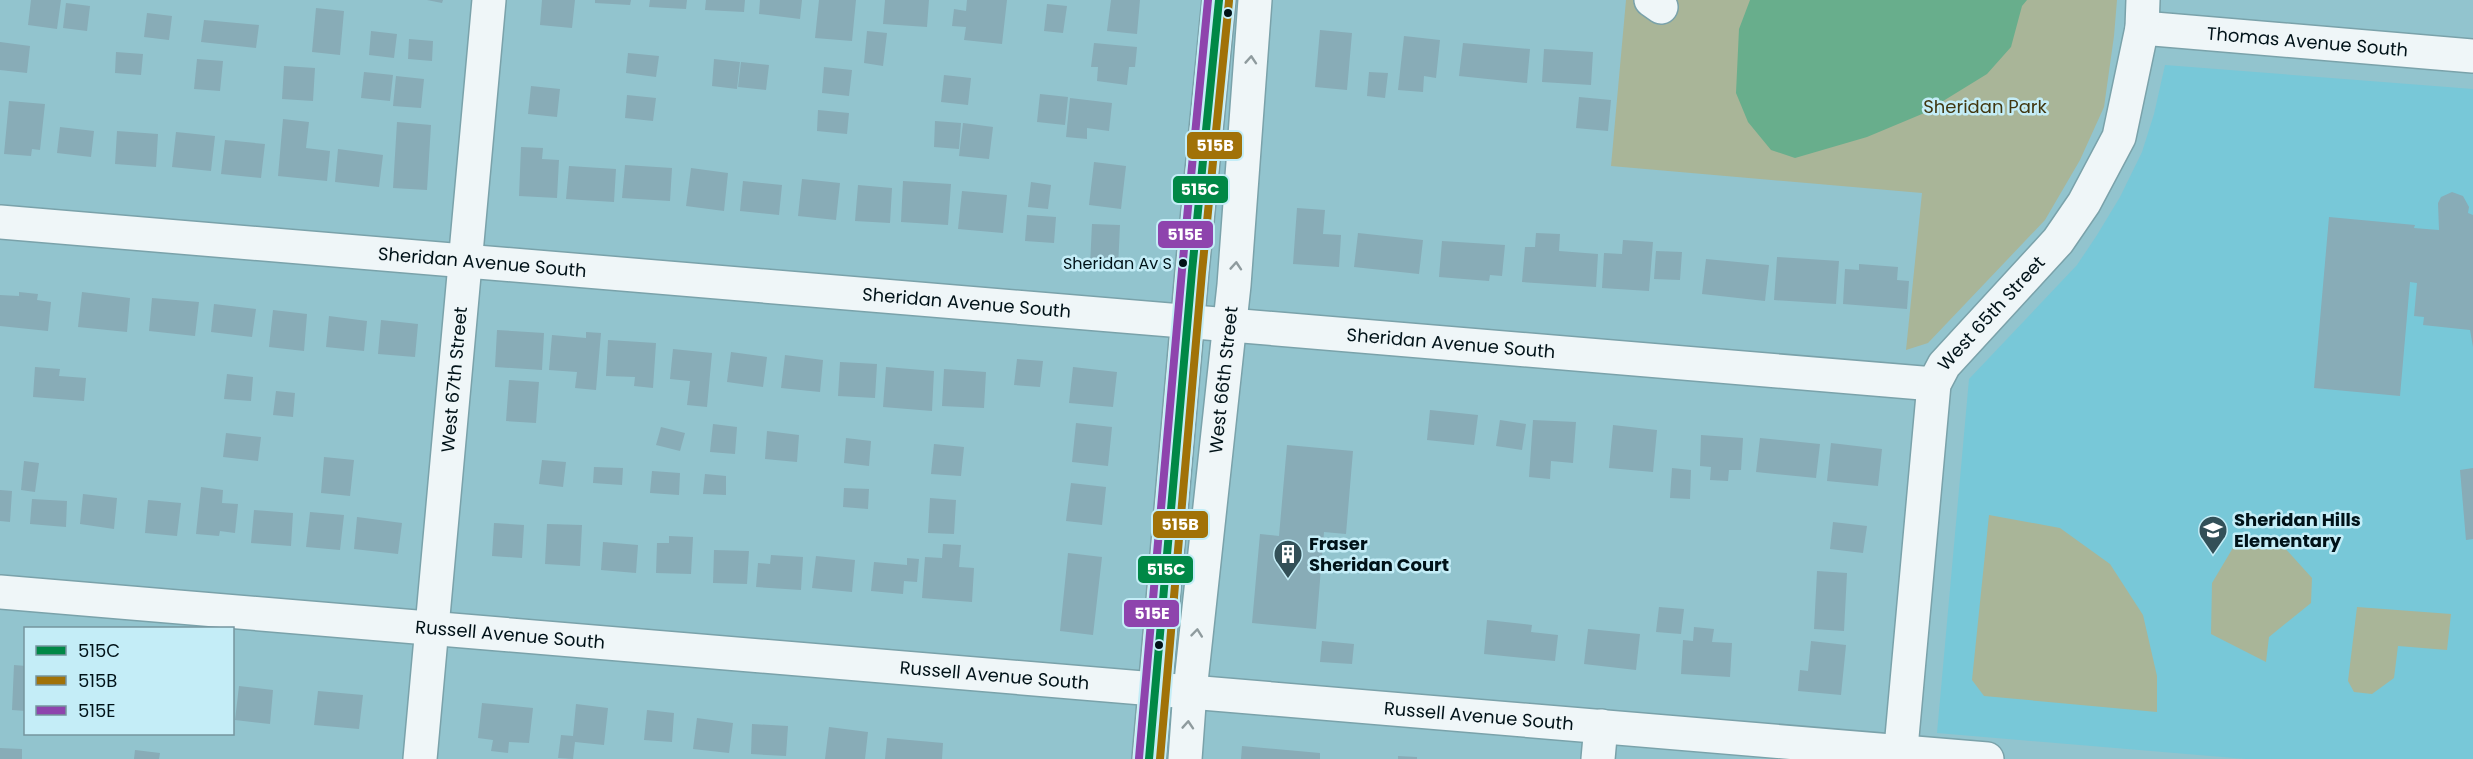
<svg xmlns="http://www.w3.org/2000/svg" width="2473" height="759" font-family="Poppins,sans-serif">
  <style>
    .built { fill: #78c8d8 }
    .green { fill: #a9b598 }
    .water { fill: #68ae8c }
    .building { fill: #88acb7 }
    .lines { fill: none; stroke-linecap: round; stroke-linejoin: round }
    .minor-casing { stroke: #7aa2aa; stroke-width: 36 }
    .major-casing { stroke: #7aa2aa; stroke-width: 36 }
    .minor { stroke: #eff6f8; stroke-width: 33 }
    .major { stroke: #eff6f8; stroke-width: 33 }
    .bus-1-casing { stroke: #c4edf7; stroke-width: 12 }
    .bus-2-casing { stroke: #c4edf7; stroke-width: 12 }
    .bus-3-casing { stroke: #c4edf7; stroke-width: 12 }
    .bus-1 { stroke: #008846; stroke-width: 8 }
    .bus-2 { stroke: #a17208; stroke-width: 8 }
    .bus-3 { stroke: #8e44ad; stroke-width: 8 }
    .oneway { stroke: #8f9b9e }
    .bus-dot { fill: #001218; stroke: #c4edf7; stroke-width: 2 }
    .labels { text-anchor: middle; stroke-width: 5; stroke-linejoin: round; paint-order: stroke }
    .bus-label { font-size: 16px; fill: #001218; stroke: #c4edf7; text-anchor: end }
    .street-label { font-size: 18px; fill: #001218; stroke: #c4edf7 }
    .park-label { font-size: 18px; fill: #413711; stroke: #c4edf7 }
    .poi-label { font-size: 18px; font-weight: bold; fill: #001218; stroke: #c4edf7; text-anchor: start }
    .line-badge { stroke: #c4edf7; stroke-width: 2 }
    .badge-label { font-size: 16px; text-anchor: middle; font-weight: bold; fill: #fff }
  </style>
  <rect width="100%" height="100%" fill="#92c4ce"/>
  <path class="built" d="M2165,65L2473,89V759H2246L1937,733L1969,379L2077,265L2097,235L2120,197L2142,152L2154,114Z"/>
  <path class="green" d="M1626,0H2117L2114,36L2104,107L2080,160L2045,220L1928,343L1906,350L1922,193L1611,166Z
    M1989,515L2060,528L2110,564L2143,615L2157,676V712L1984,696L1972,680Z
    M2237,541L2283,546L2312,578L2311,603L2269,637L2266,662L2211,634L2212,583Z
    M2357,607L2451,614L2447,650L2398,646L2394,678L2372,694L2354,692L2348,681Z"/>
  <path class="water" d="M1750,0H2027L2022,6L2011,47L1987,74L1922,114L1867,137L1795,158L1771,150L1748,122L1736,93L1739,29Z"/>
  <path class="building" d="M31,0H61L57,29L28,25Z
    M427,0H443L442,3Z
    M542,0H575L572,28L540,25Z
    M595,0H631L630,5L595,3Z
    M650,0H687L686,9L649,7Z
    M706,0H745L744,12L705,10Z
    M760,0H802L800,19L759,14Z
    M819,0H856L852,41L815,38Z
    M885,0H929L927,27L883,24Z
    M967,0H1007L1002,44L964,40L966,27L952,26L954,9L966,11Z
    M1111,0H1140L1137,34L1107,31Z
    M66,3L90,6L87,31L63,28Z
    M1047,4L1067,6L1063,33L1044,31Z
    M316,8L344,11L340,55L312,52Z
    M147,13L172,16L169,40L144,37Z
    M204,20L259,25L256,48L201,42Z
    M1320,30L1352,33L1347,90L1315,87Z
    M371,31L397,34L394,58L369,55Z
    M867,31L887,33L883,66L864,63Z
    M1404,36L1440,40L1436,78L1424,76L1423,92L1398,90Z
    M409,39L433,41L432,61L408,59Z
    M0,42L30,46L27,73L0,70Z
    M1094,43L1137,47L1135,67H1129L1127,85L1097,81L1098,67H1091Z
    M1463,43L1530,49L1527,83L1459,76Z
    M1544,49L1593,52L1591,85L1542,82Z
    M116,52L143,54L141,75L115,73Z
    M628,53L659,56L656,77L626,73Z
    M197,59L223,61L220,91L194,89Z
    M714,59L740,62L737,89L712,86Z
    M741,62L769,65L766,90L738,87Z
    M284,66L315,68L313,101L282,99Z
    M824,67L852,70L849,96L822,93Z
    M364,72L393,75L390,101L361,98Z
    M1369,72L1388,73L1385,98L1367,96Z
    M944,75L971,78L968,105L941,102Z
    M396,76L424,79L421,108L393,106Z
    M531,86L560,89L557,117L528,114Z
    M1040,94L1068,97L1065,125L1037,122Z
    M627,95L656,98L653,121L625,118Z
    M1579,97L1611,100L1608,131L1576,128Z
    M1070,98L1112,103L1109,131L1087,128V139L1066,137Z
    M9,101L45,104L40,150L32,149L31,156L4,154Z
    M818,110L849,113L847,134L817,131Z
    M283,119L309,122L306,148L330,151L327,181L278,176Z
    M935,121L961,123L959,149L934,147Z
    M397,122L431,125L427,190L393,188Z
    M963,123L993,127L989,159L959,156Z
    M60,127L94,131L91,157L57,153Z
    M117,131L158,134L156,167L115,164Z
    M176,132L215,136L211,171L172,167Z
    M225,140L265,144L261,178L221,174Z
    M521,147L543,148L542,159L559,160L557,198L519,196Z
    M338,149L383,155L379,187L335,182Z
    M1094,162L1126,166L1121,209L1089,205Z
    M625,165L672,168L670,201L622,198Z
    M569,166L616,169L614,202L566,199Z
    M691,168L728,173L724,211L686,206Z
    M802,179L840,183L836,220L798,216Z
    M743,181L782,185L779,215L740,211Z
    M903,181L951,184L948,225L901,222Z
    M1031,182L1051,185L1048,209L1028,207Z
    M858,185L892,188L890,223L855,221Z
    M962,191L1007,195L1003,233L958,229Z
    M2452,192L2463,196L2469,207L2468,213L2473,215V347L2470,330L2423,325L2424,317L2414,316L2417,283L2410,282L2400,396L2314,388L2329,217L2415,225L2414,228L2439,230L2438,203L2441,197Z
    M1297,208L1325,210L1323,234L1341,235L1339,267L1293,264Z
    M1027,215L1056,217L1054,243L1025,241Z
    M1092,224L1120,225L1118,268L1090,266Z
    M1358,233L1423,240L1419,274L1354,267Z
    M1536,233L1560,234L1559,251L1598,254L1596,287L1522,282L1525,247H1535Z
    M1623,240L1653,242L1649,291L1602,288L1604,253L1622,254Z
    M1442,241L1505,245L1502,276L1490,275L1489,281L1439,277Z
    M1656,251L1682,252L1680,280L1654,279Z
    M1777,257L1839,261L1836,304L1774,300Z
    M1706,259L1769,265L1765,301L1702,294Z
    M1859,264L1898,267L1897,280L1909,281L1907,309L1843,304L1845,269L1859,270Z
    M19,292L38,294L37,300L51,302L48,331L0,326V295L19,296Z
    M82,292L130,298L127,332L78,327Z
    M152,298L199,302L195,336L149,331Z
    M214,304L256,309L252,337L211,332Z
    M273,310L307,314L304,351L269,347Z
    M329,316L367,321L364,351L326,347Z
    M381,320L418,324L415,357L378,354Z
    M497,330L544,333L542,370L495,367Z
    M586,332L601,333L596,390L575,388L577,372L549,370L552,335L586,338Z
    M608,340L656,343L653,388L634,386L635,377L606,376Z
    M673,349L712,353L707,407L687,405L690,381L670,379Z
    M731,352L767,357L763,387L727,382Z
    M785,355L823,360L820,392L781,388Z
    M1017,359L1043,361L1040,387L1014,385Z
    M840,362L877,364L875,398L838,396Z
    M35,367L60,369L59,376L86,378L84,401L33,397Z
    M886,367L934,371L932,411L883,407Z
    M1073,367L1117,372L1113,407L1069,403Z
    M944,369L986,372L984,408L942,406Z
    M227,374L253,377L251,401L224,399Z
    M509,380L539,382L536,423L506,421Z
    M276,391L295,393L293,417L273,415Z
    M1430,410L1478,415L1474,445L1427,440Z
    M1500,420L1526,424L1522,450L1496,446Z
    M1533,420L1576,422L1573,463L1551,461L1550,479L1529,477Z
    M1076,423L1112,427L1108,466L1072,462Z
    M713,424L737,427L735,454L710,452Z
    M1613,425L1657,430L1653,472L1609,468Z
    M661,427L685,433L680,451L656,445Z
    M767,431L799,435L797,462L765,459Z
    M226,433L261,437L258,461L223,457Z
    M1701,435L1743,438L1741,470H1729L1728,481L1710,480L1711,467L1700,466Z
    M846,438L871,441L869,466L844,463Z
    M1760,438L1820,444L1816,478L1756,472Z
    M1831,443L1882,449L1878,486L1827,481Z
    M934,444L964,447L961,476L931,474Z
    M1287,445L1353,451L1346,534L1324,532L1316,629L1252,623L1260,534L1279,536Z
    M324,457L354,460L350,496L321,493Z
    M542,460L566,462L563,487L539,484Z
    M24,461L39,463L35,492L21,490Z
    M594,467L623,468L622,485L593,483Z
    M1672,468L1691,470L1690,499L1670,498Z
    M2473,468V539L2466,540L2460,470Z
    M652,471L680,473L679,495L650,493Z
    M705,474L726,476V495L703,494Z
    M1071,483L1106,487L1102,525L1066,521Z
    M201,487L223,490L222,503L238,504L235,533L220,531L219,536L196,534Z
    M844,488L869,489L868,509L843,507Z
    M0,490L12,491L10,522L0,521Z
    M83,494L117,498L114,529L80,524Z
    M930,498L956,500L954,534L928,533Z
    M32,499L67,501L66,527L30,524Z
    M148,500L181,503L177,536L145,533Z
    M254,510L293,513L291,546L251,543Z
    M310,512L344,515L340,550L306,547Z
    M357,517L402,523L398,554L354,549Z
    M1833,522L1867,526L1863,553L1830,549Z
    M494,523L524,525L522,558L492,556Z
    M547,524L582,525L580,566L545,564Z
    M669,536L693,537L691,574L656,573L657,543H669Z
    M603,542L638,545L636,573L601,570Z
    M943,544L961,545L959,567L974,568L972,602L922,598L925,557L942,558Z
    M714,550L749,551L747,584L713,583Z
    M1068,553L1102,557L1093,635L1060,631Z
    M771,555L803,557L801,590L756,587L758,563L770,564Z
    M816,556L855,560L852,592L812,588Z
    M907,558L919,559L917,582L904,581L903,594L871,591L874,562L907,565Z
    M1817,571L1847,573L1844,631L1814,629Z
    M1659,607L1684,609L1681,634L1656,632Z
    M1487,620L1532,625L1531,632L1558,635L1555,661L1484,654Z
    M1694,627L1714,629L1712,642L1732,643L1730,677L1681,674L1683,640L1693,641Z
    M1588,629L1640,634L1636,670L1584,664Z
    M1322,641L1354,644L1352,664L1320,662Z
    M1811,641L1846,645L1841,695L1798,691L1800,670L1808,671Z
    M14,665L26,666V711L12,710Z
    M239,686L273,690L270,724L235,720Z
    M318,691L363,695L359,729L314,725Z
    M482,703L533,708L529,743L509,742L508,753L491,751L493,740L478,738Z
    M576,704L608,708L604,745L575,742L573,759L558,758L561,735L573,736Z
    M647,710L674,713L672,742L644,740Z
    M697,718L733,723L729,753L693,749Z
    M752,724L788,726L786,756L751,754Z
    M829,727L868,732L865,759H825Z
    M887,738L943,743L942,759H885Z
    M1242,746L1320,753V759H1241Z
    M0,748L22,749V759H0Z
    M135,750L160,753L159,759H134Z
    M1398,756L1417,757V759H1398Z"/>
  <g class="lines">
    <g class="minor-casing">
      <g id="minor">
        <path d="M1651,0L1661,7"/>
        <path id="s1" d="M2142,28L2473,56"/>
        <path id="s2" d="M0,222L1934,384"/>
        <path id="s3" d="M0,592L1987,759"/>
        <path id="s4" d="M420,759L489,0"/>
        <path d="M1598,759L1601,726"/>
        <path id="s5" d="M1900,759L1934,384L1944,365L2058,241L2084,203L2119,137L2142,28L2143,0"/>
      </g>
    </g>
    <g class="major-casing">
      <g id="major">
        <path d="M1149,759L1192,271L1219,0"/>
        <path id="s6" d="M1185,759L1190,691L1234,285L1255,0"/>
      </g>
    </g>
    <use href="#minor" class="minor"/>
    <use href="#major" class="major"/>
    <g class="bus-1-casing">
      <path id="bus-1" d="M1149,759L1192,271L1219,0"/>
    </g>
    <g class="bus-2-casing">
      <path id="bus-2" d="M1160,759L1202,272L1229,1"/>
    </g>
    <g class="bus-3-casing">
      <path id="bus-3" d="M1139,758L1182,270L1208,0"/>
    </g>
    <use href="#bus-1" class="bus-1"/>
    <use href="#bus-2" class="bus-2"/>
    <use href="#bus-3" class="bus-3"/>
  </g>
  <defs><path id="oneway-chevron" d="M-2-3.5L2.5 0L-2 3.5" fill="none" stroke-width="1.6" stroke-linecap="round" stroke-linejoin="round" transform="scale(1.5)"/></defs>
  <g class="oneway">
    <use href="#oneway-chevron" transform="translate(1251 60) rotate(-86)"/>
    <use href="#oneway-chevron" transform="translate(1236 266) rotate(-86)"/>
    <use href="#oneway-chevron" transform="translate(1197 633) rotate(-84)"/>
    <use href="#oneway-chevron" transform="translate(1188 725) rotate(-86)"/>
  </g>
  <defs>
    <g id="school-pin" transform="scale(1.5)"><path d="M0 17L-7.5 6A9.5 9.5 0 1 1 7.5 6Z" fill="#335058" stroke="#c4edf7"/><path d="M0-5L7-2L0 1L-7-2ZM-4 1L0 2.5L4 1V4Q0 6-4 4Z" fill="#fff"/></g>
    <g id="building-pin" transform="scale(1.5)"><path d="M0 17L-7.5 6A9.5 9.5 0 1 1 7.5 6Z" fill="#335058" stroke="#c4edf7"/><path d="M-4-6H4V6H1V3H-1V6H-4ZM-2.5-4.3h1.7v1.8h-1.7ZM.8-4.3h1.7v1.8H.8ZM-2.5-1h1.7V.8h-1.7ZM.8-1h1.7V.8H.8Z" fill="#fff"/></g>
  </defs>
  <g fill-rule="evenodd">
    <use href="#school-pin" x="2213" y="530"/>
    <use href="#building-pin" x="1288" y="554"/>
  </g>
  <g class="bus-dot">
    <circle cx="1228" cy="13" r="5"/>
    <circle cx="1183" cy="263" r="5"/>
    <circle cx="1159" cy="645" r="5"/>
  </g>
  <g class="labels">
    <g class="bus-label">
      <text x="1172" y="269">Sheridan Av S</text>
    </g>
    <g class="street-label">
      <text dy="6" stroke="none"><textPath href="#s1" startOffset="166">Thomas Avenue South</textPath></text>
      <text dy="6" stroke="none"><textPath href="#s2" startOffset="484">Sheridan Avenue South</textPath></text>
      <text dy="6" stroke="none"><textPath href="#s2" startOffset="970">Sheridan Avenue South</textPath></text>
      <text dy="6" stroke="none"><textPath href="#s5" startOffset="468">West 65th Street</textPath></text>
      <text dy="6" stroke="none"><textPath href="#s2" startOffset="1456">Sheridan Avenue South</textPath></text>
      <text dy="6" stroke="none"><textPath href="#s4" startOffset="381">West 67th Street</textPath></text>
      <text dy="6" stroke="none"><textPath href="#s6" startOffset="381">West 66th Street</textPath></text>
      <text dy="6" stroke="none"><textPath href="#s3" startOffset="512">Russell Avenue South</textPath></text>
      <text dy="6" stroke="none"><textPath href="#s3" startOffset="998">Russell Avenue South</textPath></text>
      <text dy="6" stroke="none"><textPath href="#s3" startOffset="1484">Russell Avenue South</textPath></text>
    </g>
    <g class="park-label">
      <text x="1985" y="113">Sheridan Park</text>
    </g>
    <g class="poi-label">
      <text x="2234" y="526">Sheridan Hills<tspan x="2234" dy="21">Elementary</tspan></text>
      <text x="1309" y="550">Fraser<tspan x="1309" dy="21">Sheridan Court</tspan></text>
    </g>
  </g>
  <g class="line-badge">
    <rect x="1186" y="131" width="57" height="29" rx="6" fill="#a17208"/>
    <rect x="1172" y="175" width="57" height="29" rx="6" fill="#008846"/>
    <rect x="1157" y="220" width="57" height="29" rx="6" fill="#8e44ad"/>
    <rect x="1152" y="510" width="57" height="29" rx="6" fill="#a17208"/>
    <rect x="1137" y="555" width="57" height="29" rx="6" fill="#008846"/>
    <rect x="1123" y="599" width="57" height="29" rx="6" fill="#8e44ad"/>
  </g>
  <g class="badge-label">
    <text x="1215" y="151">515B</text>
    <text x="1200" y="195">515C</text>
    <text x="1185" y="240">515E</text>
    <text x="1180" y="530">515B</text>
    <text x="1166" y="575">515C</text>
    <text x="1152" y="619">515E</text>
  </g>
  <rect x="24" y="627" width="210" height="108" fill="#c4edf7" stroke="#76959e" stroke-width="1.5"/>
  <rect x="36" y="646" width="30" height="9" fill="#008846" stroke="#76959e" stroke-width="1.5"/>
  <text x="78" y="657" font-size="18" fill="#001218">515C</text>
  <rect x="36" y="676" width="30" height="9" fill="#a17208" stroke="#76959e" stroke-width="1.5"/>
  <text x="78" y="687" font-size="18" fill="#001218">515B</text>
  <rect x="36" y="706" width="30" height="9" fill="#8e44ad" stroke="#76959e" stroke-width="1.5"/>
  <text x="78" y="717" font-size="18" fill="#001218">515E</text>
</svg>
